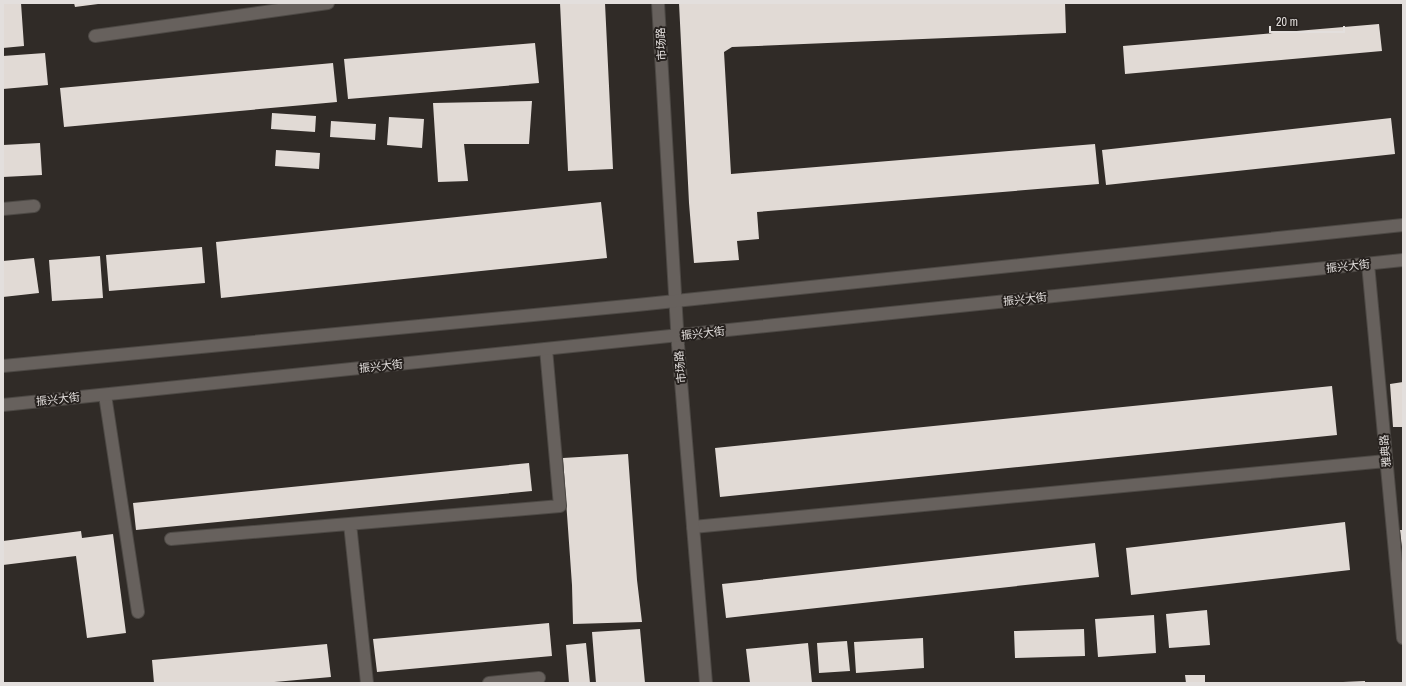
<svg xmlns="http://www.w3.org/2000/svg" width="1406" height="686" font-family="'Archivo Narrow','Noto Sans SC',sans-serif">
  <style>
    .building { fill: #e1dad5 }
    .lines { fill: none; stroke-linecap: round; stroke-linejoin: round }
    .lane-casing { stroke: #4d4945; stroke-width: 14 }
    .street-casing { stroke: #4d4945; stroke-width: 14 }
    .secondary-casing { stroke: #4d4945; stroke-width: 14 }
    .lane { stroke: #67615d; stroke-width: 12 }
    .street { stroke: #67615d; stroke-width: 12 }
    .secondary { stroke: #67615d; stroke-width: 12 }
    .labels { text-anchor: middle; stroke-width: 4; stroke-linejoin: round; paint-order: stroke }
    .street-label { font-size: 11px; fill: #e3dfdd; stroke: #26211e }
  </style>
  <rect width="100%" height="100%" fill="#302b27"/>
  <path class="building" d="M3,3H21L24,46L3,48Z
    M74,3H98V4L75,7Z
    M560,3H605L613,169L568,171Z
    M679,3H1065L1066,33L732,47L724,52L731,174L1095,144L1099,184L757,212L759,239L737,241L739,260L694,263L689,203Z
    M1379,24L1382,51L1125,74L1123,46Z
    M535,43L539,83L348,99L344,59Z
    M45,53L48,85L3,89V56Z
    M333,63L337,102L64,127L60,88Z
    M532,101L529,144H464L468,181L438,182L433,103Z
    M272,113L316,116L315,132L271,129Z
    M389,117L424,119L422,148L387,145Z
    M1391,118L1395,154L1106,185L1102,150Z
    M331,121L376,124L375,140L330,137Z
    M40,143L42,175L3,177V145Z
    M276,150L320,153L319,169L275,166Z
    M601,202L607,258L221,298L216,242Z
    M202,247L205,283L109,291L106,255Z
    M100,256L103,298L52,301L49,260Z
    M34,258L39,293L3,297V261Z
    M1403,382V427H1393L1390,384Z
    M1332,386L1337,435L720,497L715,448Z
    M628,454L637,580L642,622L573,624L572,585L563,458Z
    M529,463L532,491L136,530L133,503Z
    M1345,522L1350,570L1131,595L1126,548Z
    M1400,530H1403V547H1402Z
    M81,531L82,538L113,534L126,633L87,638L76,556L3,565V541Z
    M1095,543L1099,577L726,618L722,584Z
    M1207,610L1210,645L1169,648L1166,614Z
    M1154,615L1156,653L1098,657L1095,619Z
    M549,623L552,656L377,672L373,639Z
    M640,629L645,683H596L592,632Z
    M1084,629L1085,656L1015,658L1014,631Z
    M923,638L924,668L856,673L854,642Z
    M847,641L850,671L819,673L817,643Z
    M586,643L590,683H569L566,645Z
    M808,643L812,683H750L746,649Z
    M327,644L331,677L263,683H154L152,660Z
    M1185,675H1205V683H1186Z
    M1365,681V683H1343V682Z"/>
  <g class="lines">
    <g class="lane-casing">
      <path id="lane" d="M105,395L138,612
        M693,527L1386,461"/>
    </g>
    <g class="street-casing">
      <path id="street" d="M658,3L678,345L706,683
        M95,36L328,3
        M3,209L34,206
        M1368,264L1403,638
        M350,524L367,683
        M171,539L560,506L546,349
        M489,683L539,678"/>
    </g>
    <g class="secondary-casing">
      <path id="secondary" d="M3,366L637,305L1403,225
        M3,405L1403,260"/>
    </g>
    <use href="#lane" class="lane"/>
    <use href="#street" class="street"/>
    <use href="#secondary" class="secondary"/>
  </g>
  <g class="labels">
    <g class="street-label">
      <text transform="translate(661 44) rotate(-93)" y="4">市场路</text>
      <text transform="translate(1348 266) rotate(-6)" y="4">振兴大街</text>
      <text transform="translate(1025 299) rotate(-6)" y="4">振兴大街</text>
      <text transform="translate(703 333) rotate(-6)" y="4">振兴大街</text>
      <text transform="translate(381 366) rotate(-6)" y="4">振兴大街</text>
      <text transform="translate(680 367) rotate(-95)" y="4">市场路</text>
      <text transform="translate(58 399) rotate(-6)" y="4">振兴大街</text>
      <text transform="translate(1385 451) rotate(-95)" y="4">雅典路</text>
    </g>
  </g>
  <rect width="1406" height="686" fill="none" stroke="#e3dfdd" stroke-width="8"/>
  <path d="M1270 26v6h74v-6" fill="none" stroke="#e3dfdd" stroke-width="2"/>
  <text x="1276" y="26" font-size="12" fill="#e3dfdd" stroke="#26211e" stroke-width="3" paint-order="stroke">20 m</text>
</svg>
